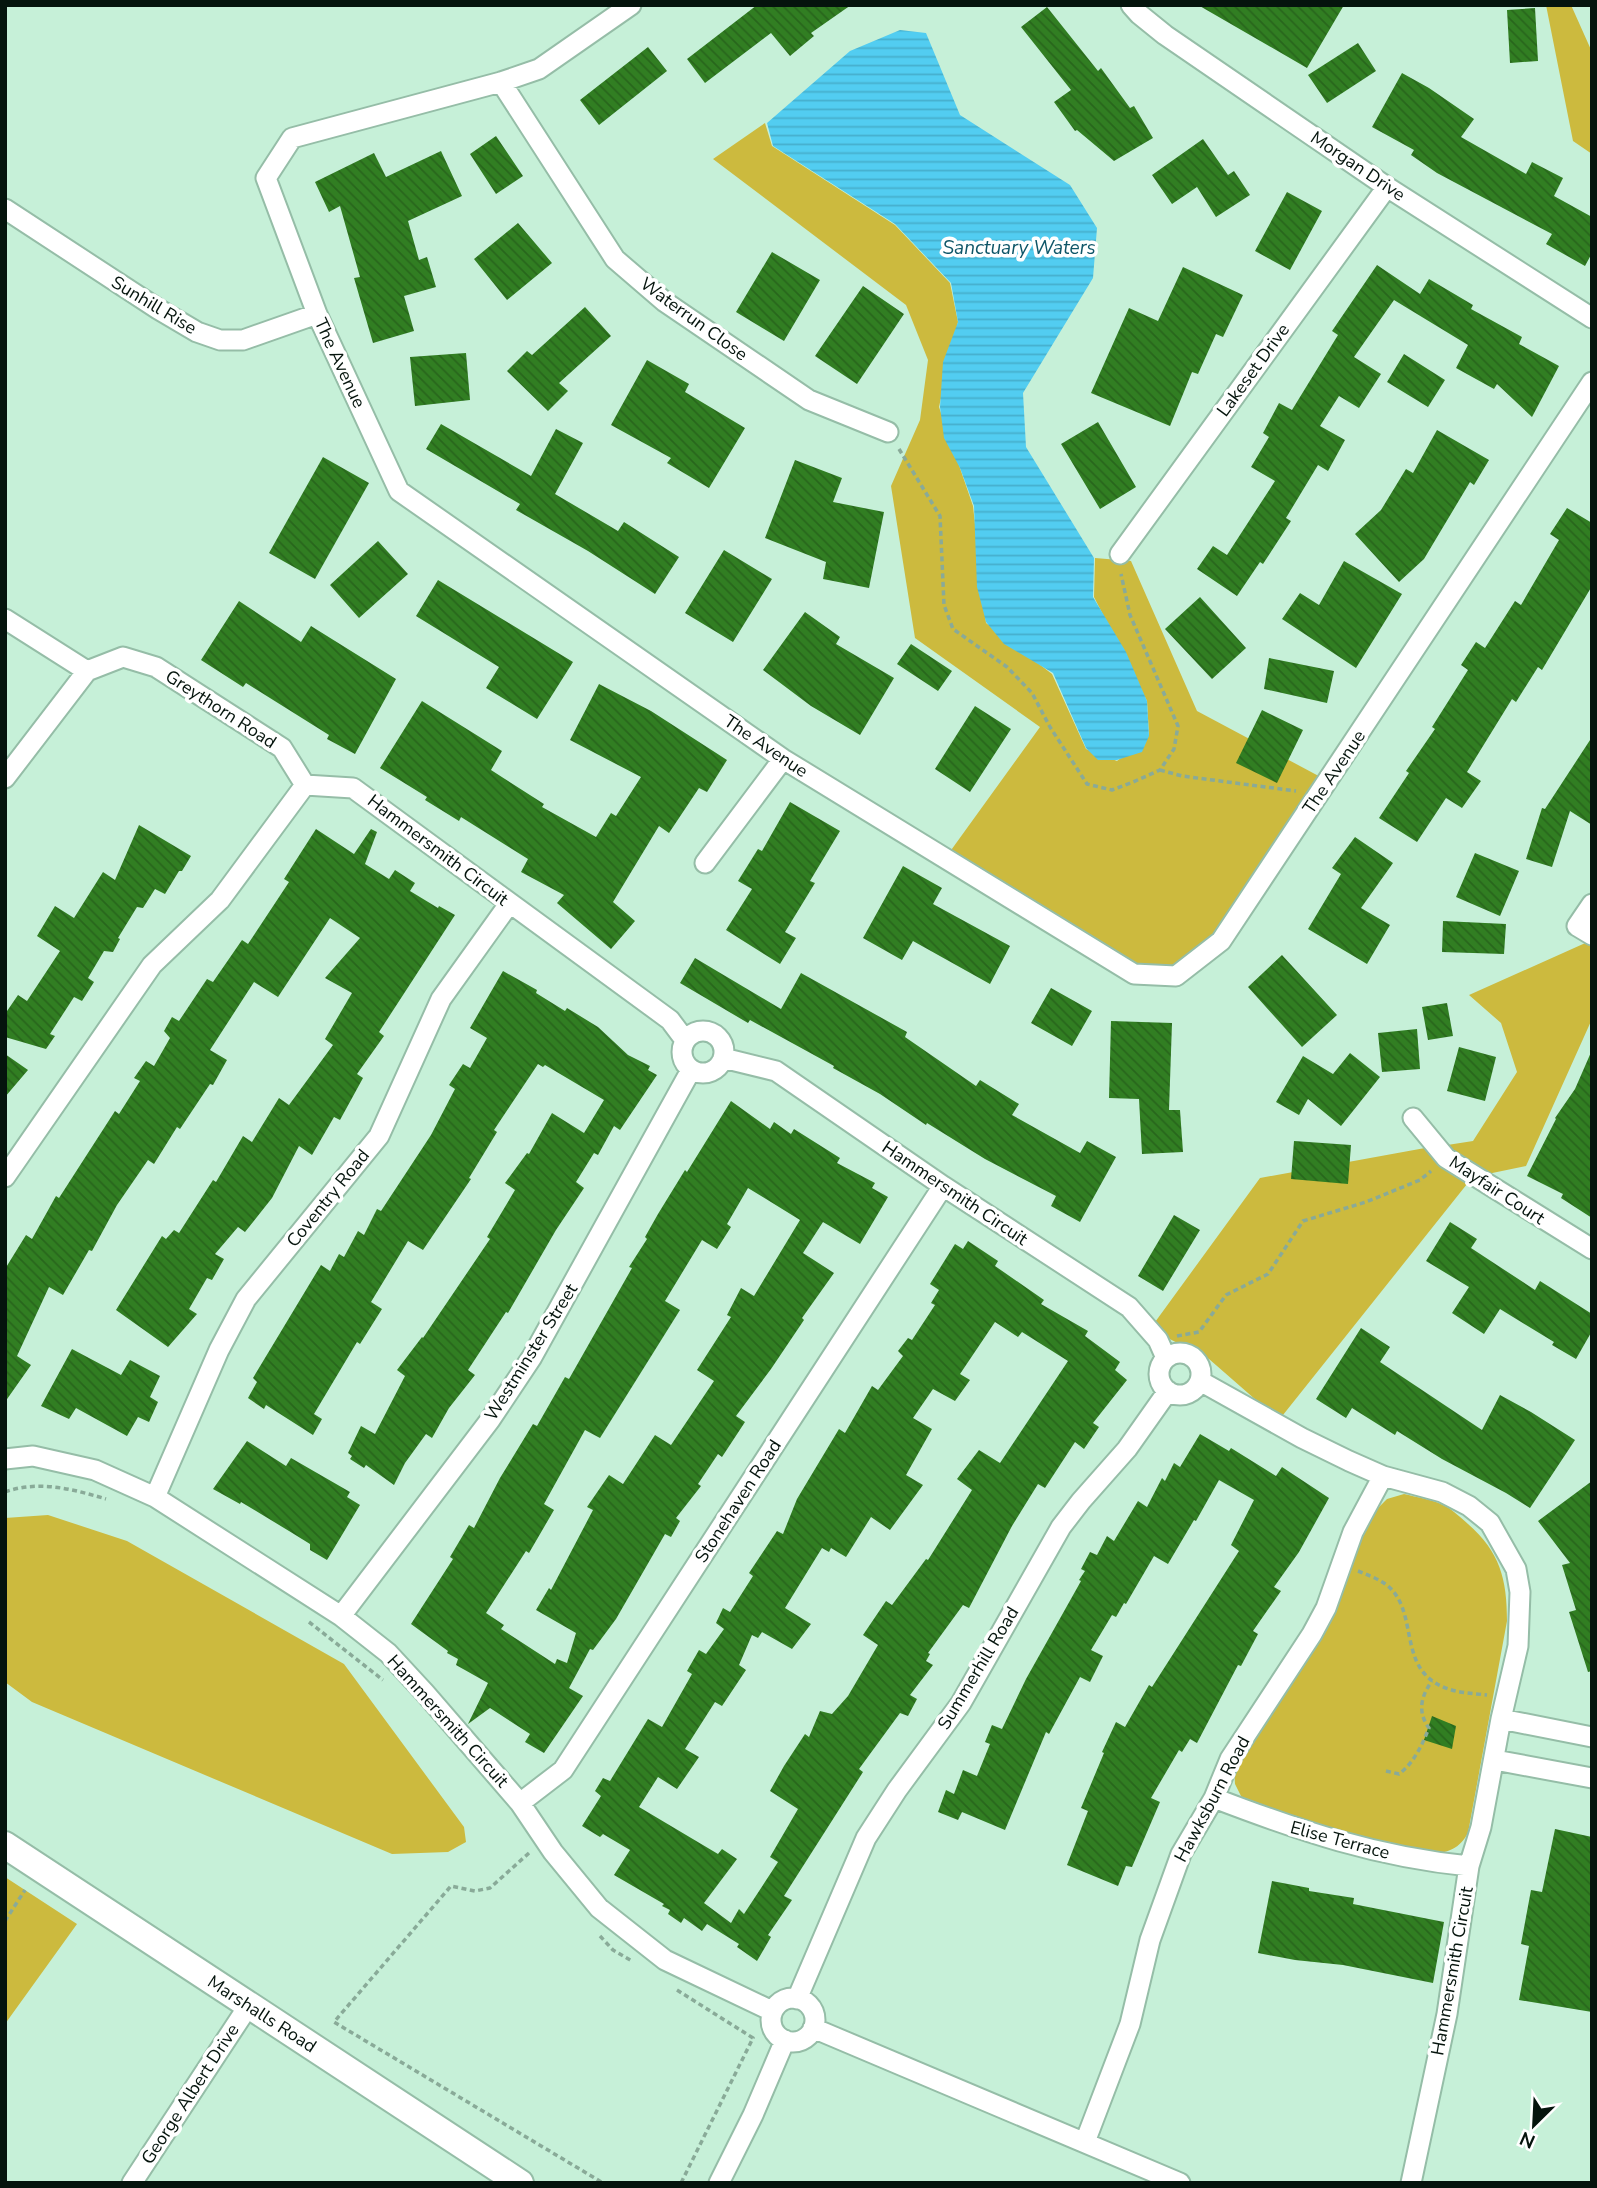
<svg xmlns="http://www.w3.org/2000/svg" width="1597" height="2188" font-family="'Nunito Sans',sans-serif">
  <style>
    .green { fill: #ccba3e }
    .water { fill: url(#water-rules) }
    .building { fill: url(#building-back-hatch); fill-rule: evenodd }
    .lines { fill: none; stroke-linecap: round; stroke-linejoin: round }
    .street-casing { stroke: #95bda7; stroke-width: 23 }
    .secondary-casing { stroke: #95bda7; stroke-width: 30 }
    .path { stroke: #89aa98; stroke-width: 3.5; stroke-dasharray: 5 3.5; stroke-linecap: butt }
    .street { stroke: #fff; stroke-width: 19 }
    .secondary { stroke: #fff; stroke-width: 26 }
    .labels { text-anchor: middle; stroke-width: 7; stroke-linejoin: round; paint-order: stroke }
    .street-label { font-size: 18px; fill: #05140d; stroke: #fff }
    .water-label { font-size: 19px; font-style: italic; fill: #0e5567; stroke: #fff }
  </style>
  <defs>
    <pattern id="water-rules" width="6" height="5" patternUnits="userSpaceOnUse" patternTransform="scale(1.75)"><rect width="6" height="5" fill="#52cdf1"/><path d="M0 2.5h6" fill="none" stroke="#46afcd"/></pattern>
    <pattern id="building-back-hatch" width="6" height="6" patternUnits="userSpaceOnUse" patternTransform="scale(1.75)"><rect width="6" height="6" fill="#317e22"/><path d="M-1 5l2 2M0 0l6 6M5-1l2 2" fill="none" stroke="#28661c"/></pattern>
  </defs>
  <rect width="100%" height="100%" fill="#c6f0d8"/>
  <path class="green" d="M1546,5H1571L1592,52V154L1573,141Z
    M765,123L772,146L895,225L950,283L958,322L939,407L973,506L986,623L1052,674L1086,749L1117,761L1149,735L1147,701L1094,597L1095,558L1131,561L1197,711L1328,781L1220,941L1176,976L1134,974L949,853L1040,727L915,638L891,486L920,420L928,360L906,305L713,159Z
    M1592,940V1019L1526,1166L1473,1177L1428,1148L1473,1141L1517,1072L1501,1023L1469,995Z
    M1425,1148L1471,1179L1279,1420L1209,1359L1150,1329L1260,1178Z
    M1404,1494C1416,1497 1430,1499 1441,1504C1451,1508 1460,1517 1468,1524C1500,1552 1507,1579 1507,1621L1468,1833C1459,1849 1449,1852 1432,1854L1303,1824L1242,1798L1235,1784L1234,1767L1344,1570L1372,1514L1387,1499Z
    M48,1515L127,1541L344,1664L464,1827L466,1842L448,1852L392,1854L32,1702L5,1682V1518Z
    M5,1877L77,1924L5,2024Z"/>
  <path class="water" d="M900,30L926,33L960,115L1070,185L1097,228L1093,278L1023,393L1026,447L1094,558L1093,597L1126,652L1147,701L1149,736L1142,752L1117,760H1098L1086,748L1053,673L1004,644L986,622L977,587L974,506L960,468L944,438L940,407L943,362L958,322L951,283L895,224L773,146L767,123L850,51Z"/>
  <path class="building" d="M757,5H851L811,33L814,36L790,56L771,33L705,83L687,59Z
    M1198,5H1344L1307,68Z
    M1047,7L1098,71L1101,68L1130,108L1134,106L1153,138L1114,161L1077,130L1075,131L1054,102L1071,90L1021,27Z
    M1535,8L1538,61L1510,63L1507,10Z
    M1358,43L1376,71L1327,103L1308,75Z
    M648,47L667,71L599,125L580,100Z
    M1402,73L1429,88L1474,119L1461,137L1526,174L1532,162L1563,178L1554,196L1592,217V253L1585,266L1546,244L1552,234L1437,173L1411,155L1414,150L1372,127Z
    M496,136L523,176L496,194L470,154Z
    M1203,139L1228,175L1234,171L1250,195L1216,217L1197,187L1172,204L1152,175Z
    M441,151L462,196L408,221L419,260L427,257L436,287L404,296L414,331L373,343L354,278L360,277L340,206L329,212L315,182L374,153L386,177Z
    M1287,192L1322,211L1290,270L1255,251Z
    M518,223L552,263L507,300L474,259Z
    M772,252L820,280L784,341L736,312Z
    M1377,265L1420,294L1429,279L1473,305L1471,309L1522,337L1519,344L1559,366L1532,417L1497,384L1494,389L1456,368L1468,345L1394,300L1354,357L1381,374L1359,408L1339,396L1320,426L1345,440L1328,471L1318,465L1286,518L1291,521L1263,564L1260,562L1237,596L1197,569L1213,546L1227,555L1275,481L1251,467L1269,437L1263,433L1279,403L1292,410L1338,335L1332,331Z
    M1183,267L1243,295L1223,337L1216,334L1198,374L1192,372L1170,426L1091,393L1129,308L1158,321Z
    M863,286L904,314L857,384L815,356Z
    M585,307L611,336L559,383L568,391L548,411L507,371L527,351L532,355Z
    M466,353L470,400L415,406L410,357Z
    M1404,354L1445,380L1428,407L1387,382Z
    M647,360L689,384L685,392L745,428L709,488L667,463L671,458L611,425Z
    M1098,422L1136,487L1100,509L1061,444Z
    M441,424L531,476L556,429L583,443L555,494L618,531L624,522L679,557L655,594L588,551L516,510L520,504L426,449Z
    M1437,430L1489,460L1474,485L1470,482L1424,559L1399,582L1355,534L1381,510L1406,469L1413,473Z
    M323,457L369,483L315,579L269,553Z
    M795,460L842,478L833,502L884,512L869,588L823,579L826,562L765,538Z
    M1567,508L1592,523V586L1542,670L1538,667L1516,702L1512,699L1467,772L1481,781L1462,808L1446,798L1417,842L1379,818L1409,773L1406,771L1435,729L1432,727L1468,670L1461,665L1476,642L1485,648L1515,601L1521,605L1559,540L1550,534Z
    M378,541L408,574L359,618L330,585Z
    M724,550L772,579L733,642L685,613Z
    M1344,561L1402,594L1356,668L1282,619L1300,593L1319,605Z
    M438,580L573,662L537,719L486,688L499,667L416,616Z
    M1200,597L1246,648L1212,679L1165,629Z
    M239,601L301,642L311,626L396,679L355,754L327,739L329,735L246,683L243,687L201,660Z
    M805,612L840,637L836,644L894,678L860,735L811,706L763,670Z
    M911,644L952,671L938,691L897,664Z
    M1269,658L1334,671L1327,703L1264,689Z
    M599,684L651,711L727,760L707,792L699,788L669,833L659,826L613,902L635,921L611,949L557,903L564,895L521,872L528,859L461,817L459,821L425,800L427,797L380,768L422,701L502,751L491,770L544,804L542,807L596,837L611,813L616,816L641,777L570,740Z
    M975,706L1011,729L970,792L935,769Z
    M1262,710L1303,730L1277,783L1236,763Z
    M1592,737V825L1570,811L1552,867L1526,859L1542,808L1545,809Z
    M790,802L840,831L810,881L815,883L785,932L796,938L780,964L726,930L752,889L738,881L758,849L762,851Z
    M139,825L191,856L182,871H179L165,894L155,889L143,908L137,907L118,938L120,939L113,952L104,951L88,978L94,982L82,1001L74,997L50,1034L55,1036L46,1049L5,1037V1014L18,995L27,1001L60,951L37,936L55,906L74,918L103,872L115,880Z
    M316,829L354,854L371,829L377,832L365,864L389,879L395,870L415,883L410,891L438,908L439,906L455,915L379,1032L384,1036L357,1074L363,1078L340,1120L334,1117L312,1155L299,1146L272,1198L245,1232L238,1227L215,1254L224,1259L212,1280L207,1278L189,1309L197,1314L168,1347L116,1310L162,1236L166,1239L174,1230L179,1233L213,1180L216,1182L243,1136L252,1142L279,1098L289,1105L333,1045L325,1039L352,993L325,978L360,938L330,918L278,997L254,982L210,1050L227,1060L213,1085L210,1084L180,1129L177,1127L154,1164L148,1160L117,1205L92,1251L89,1250L63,1295L49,1287L17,1356L31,1365L5,1402V1269L26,1235L32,1239L56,1196L59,1198L115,1111L119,1114L140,1081L134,1078L146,1061L154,1066L170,1038L164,1031L172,1017L179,1021L207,979L213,982L242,940L248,944L289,882L284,879Z
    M1355,837L1393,863L1361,908L1390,925L1367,964L1308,929L1341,874L1332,868Z
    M1475,853L1519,871L1500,916L1456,897Z
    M903,866L942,888L933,904L1010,946L990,984L913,941L902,960L863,938Z
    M1443,921L1506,924L1504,954L1442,952Z
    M1282,955L1337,1015L1302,1047L1248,987Z
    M695,958L781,1009L801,973L907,1032L905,1037L976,1086L980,1080L1019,1104L1012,1115L1080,1153L1087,1141L1116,1157L1080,1222L1051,1206L1056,1196L985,1159L927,1123L926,1125L880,1094L833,1068L834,1066L750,1020L748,1023L680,983Z
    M503,971L537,990L536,993L565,1011L567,1008L598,1027L628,1055L650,1066L648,1070L657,1075L620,1130L614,1126L598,1155L594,1153L576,1182L584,1188L556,1230L508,1313L506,1312L468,1370L475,1375L449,1408L432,1438L426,1434L405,1463L394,1485L366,1465L364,1468L350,1459L352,1456L348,1453L361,1426L375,1434L405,1376L397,1370L422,1337L423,1338L490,1239L487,1237L515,1190L505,1183L527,1153L529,1154L552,1113L584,1133L604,1100L545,1065L543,1067L538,1064L494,1130L497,1132L469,1178L471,1179L423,1250L408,1241L371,1302L382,1309L360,1344L357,1342L314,1414L322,1419L313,1435L266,1405L264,1409L248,1398L257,1382L253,1378L321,1265L330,1271L339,1254L344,1257L358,1231L364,1235L377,1209L381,1211L431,1135L455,1089L449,1085L463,1064L470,1068L487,1038L470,1028Z
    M1051,988L1092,1011L1072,1046L1031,1023Z
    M1447,1003L1453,1036L1428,1040L1422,1007Z
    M1111,1021L1172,1023L1169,1110H1180L1183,1152L1142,1154L1139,1099L1109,1098Z
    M1417,1029L1420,1069L1382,1072L1378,1033Z
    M1459,1047L1496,1057L1485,1101L1447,1091Z
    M1592,1050V1218L1561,1198L1563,1194L1527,1176L1556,1119L1555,1118L1575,1089Z
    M1350,1053L1380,1077L1341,1126L1308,1099L1299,1115L1276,1102L1303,1056L1333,1074Z
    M5,1054L28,1070L5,1097Z
    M731,1101L770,1129L774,1122L791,1134L794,1129L840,1158L837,1163L875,1183L872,1188L888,1197L860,1244L823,1222L803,1253L834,1273L802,1318L804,1320L771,1369L736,1416L745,1422L722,1457L718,1454L698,1484L701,1486L676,1518L680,1521L671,1537L665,1534L616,1619L593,1650L590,1649L569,1688L583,1696L544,1753L525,1742L530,1734L490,1708L468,1724L488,1683L456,1665L458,1659L447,1653L448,1651L411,1624L453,1559L450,1557L469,1525L474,1528L500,1478L533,1424L537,1426L565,1377L569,1379L632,1268L629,1267L647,1239L645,1237L658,1214L685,1170L687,1172ZM748,1188L800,1220L754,1296L741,1288L727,1315L731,1317L697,1370L714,1381L671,1445L655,1435L623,1484L609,1475L587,1507L593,1510L551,1590L549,1588L536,1610L576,1633L567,1663L557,1659L555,1664L501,1629L504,1625L486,1613L526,1551L529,1553L554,1510L544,1504L585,1430L600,1438L680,1310L665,1301L702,1240L717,1249L731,1227L727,1224Z
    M1294,1141L1351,1145L1348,1184L1291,1179Z
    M1174,1215L1200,1230L1163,1291L1138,1276Z
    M1450,1222L1477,1239L1471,1248L1535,1290L1540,1281L1592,1314V1331L1576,1359L1552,1345L1554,1342L1500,1309L1484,1334L1452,1313L1469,1287L1426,1261Z
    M968,1241L998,1261L995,1266L1044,1300L1041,1304L1088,1331L1085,1336L1120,1362L1115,1370L1127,1380L1093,1423L1099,1427L1084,1449L1075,1442L1045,1488L1038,1484L1012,1526L969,1608L963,1605L928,1653L930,1654L926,1661L933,1665L910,1695L917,1699L908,1716L900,1713L859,1769L863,1772L784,1896L792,1900L768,1935L771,1937L757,1961L737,1947L739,1944L707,1924L702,1931L684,1918L681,1923L668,1914L670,1910L662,1906L664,1904L614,1875L630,1850L603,1834L600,1837L582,1826L601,1796L595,1791L603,1778L610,1781L648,1719L662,1727L692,1674L687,1671L699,1650L706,1654L724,1629L716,1623L723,1608L730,1612L753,1576L749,1573L777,1531L783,1534L797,1499L839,1429L845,1433L872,1386L878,1390L903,1356L898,1351L908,1338L912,1340L935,1305L931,1303L939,1290L930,1284L955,1244L963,1249ZM995,1322L1018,1337L1022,1332L1068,1361L1000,1463L979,1450L957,1479L972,1490L928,1560L926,1559L892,1605L886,1601L863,1635L878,1645L848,1696L832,1714L820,1711L809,1737L805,1734L784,1766L770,1791L798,1809L770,1857L778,1862L744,1914L739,1909L731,1923L704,1903L737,1859L722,1849L718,1854L639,1807L658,1777L677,1789L699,1757L685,1749L715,1702L722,1706L746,1670L739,1665L752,1635L758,1638L762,1632L792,1649L811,1624L785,1608L822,1548L829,1552L831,1548L846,1557L871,1517L890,1530L923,1485L906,1475L932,1429L913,1418L933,1389L955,1401L970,1380L960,1374Z
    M1361,1328L1390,1347L1380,1362L1482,1430L1500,1395L1531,1412L1575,1440L1530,1508L1506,1493L1442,1459L1397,1431L1395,1435L1352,1408L1346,1418L1316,1399Z
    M72,1349L121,1375L130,1360L160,1376L150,1397L158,1402L149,1422L138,1417L127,1436L76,1408L69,1419L41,1406Z
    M1200,1434L1229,1451L1231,1448L1276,1476L1282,1467L1329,1498L1299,1552L1274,1587L1281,1591L1253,1631L1258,1634L1241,1666L1238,1665L1197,1743L1190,1739L1182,1752L1179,1750L1151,1798L1160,1802L1132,1867L1126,1866L1118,1886L1067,1865L1088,1811L1081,1808L1104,1753L1102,1752L1116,1722L1125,1727L1149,1685L1152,1687L1239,1551L1231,1545L1254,1500L1219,1480L1196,1521L1194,1520L1168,1564L1154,1556L1126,1604L1124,1603L1116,1617L1112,1615L1091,1650L1103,1656L1090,1682L1080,1677L1049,1734L1046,1732L1005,1830L962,1812L958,1820L938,1812L946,1790L954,1794L963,1770L977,1776L990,1744L985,1742L992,1725L1002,1729L1026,1679L1081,1581L1079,1580L1085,1571L1081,1569L1090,1552L1097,1555L1107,1536L1114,1541L1138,1501L1147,1507L1162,1478L1165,1481L1174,1463L1180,1467Z
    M247,1441L286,1466L291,1458L350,1492L347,1497L360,1505L327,1560L310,1550V1544L289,1531L241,1502L240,1504L213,1489Z
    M1592,1481V1671L1588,1672L1569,1612L1576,1610L1562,1565L1570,1563L1538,1521Z
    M1432,1716L1456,1726L1452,1749L1424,1740Z
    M1555,1829L1592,1837V2012L1519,2000L1529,1946L1521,1944L1531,1890L1542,1892Z
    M1272,1881L1309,1888V1891L1354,1898L1353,1904L1444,1922L1433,1983L1343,1965L1295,1960L1258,1953Z"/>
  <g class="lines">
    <g class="street-casing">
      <path id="street" d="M631,5L539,69L501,82L292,138L266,178L317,314L399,491L783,759L1134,974L1176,976L1221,941L1592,382
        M1131,5L1139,14L1165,35L1387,187L1592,318
        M501,82L615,259L665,302L809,400L888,432
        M5,209L158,309L197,332L220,340H243L317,314
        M1120,554L1387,187
        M5,619L87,671
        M5,778L87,671L123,657L156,667L282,748L305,785
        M705,863L783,759
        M1592,904L1577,926L1592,935
        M682 1052a21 21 0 1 1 42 0a21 21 0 1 1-42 0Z
        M723,1058L776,1071L943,1186L1129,1307L1158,1340L1166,1358
        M1413,1118L1446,1158L1592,1249
        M5,1177L152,965L220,900L305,785L353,788L670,1020L685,1040
        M1159 1374a21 21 0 1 1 42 0a21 21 0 1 1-42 0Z
        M1200,1381L1302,1438L1349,1461L1383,1476L1442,1492L1469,1506L1490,1523L1516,1569L1520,1592L1518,1646L1501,1719L1481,1827L1469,1866L1447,2014L1411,2183
        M5,1459L33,1456L95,1470L155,1497L341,1616L388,1653L425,1693L520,1803L553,1852L599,1908L665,1960L772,2011
        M155,1497L219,1350L246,1299L379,1136L441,999L509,904
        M341,1616L490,1420L532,1357L691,1070
        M1501,1719L1592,1737
        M1495,1760L1592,1778
        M1214,1798C1300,1831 1377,1857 1469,1866
        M520,1803L563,1770L943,1186
        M771 2020a22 22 0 1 1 44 0a22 22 0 1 1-44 0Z
        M797,1999L866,1838L897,1790L961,1703L1061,1527L1081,1501L1127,1449L1168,1391
        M813,2028L1180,2183
        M1085,2142L1130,2024L1150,1940L1181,1854L1214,1798L1230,1759L1312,1634L1326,1608L1353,1532L1383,1476
        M132,2183L249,2005
        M719,2183L753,2115L785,2040"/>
    </g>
    <g class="secondary-casing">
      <path id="secondary" d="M5,1845L520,2183"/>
    </g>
    <path class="path" d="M899,449L940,516L944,605L953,629L1007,667L1032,693L1050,727L1087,784L1112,790L1133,782L1160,770L1174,749L1178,726L1130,615L1121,574
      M1160,770L1182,776L1296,791
      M1177,1336L1199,1332L1226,1295L1268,1274L1303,1221L1366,1202L1420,1180L1431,1171
      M5,1492C38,1480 73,1489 106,1499
      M1358,1571C1368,1575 1379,1579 1388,1586C1417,1611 1400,1660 1434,1682C1450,1693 1470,1693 1487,1695
      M309,1622L383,1680
      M1386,1771L1399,1774C1414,1763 1422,1745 1429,1728C1417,1712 1421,1696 1432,1681
      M529,1853L490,1888L475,1891L451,1886L334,2022L603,2183
      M5,1921L25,1890
      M600,1936L613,1950L632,1961
      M677,1990L753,2038L681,2183"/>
    <use href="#street" class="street"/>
    <use href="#secondary" class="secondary"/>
  </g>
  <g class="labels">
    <g class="street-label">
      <text transform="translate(1358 166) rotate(34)" y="6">Morgan Drive</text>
      <text transform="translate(154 305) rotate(31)" y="6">Sunhill Rise</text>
      <text transform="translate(694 319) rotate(36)" y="6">Waterrun Close</text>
      <text transform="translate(340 363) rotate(65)" y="6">The Avenue</text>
      <text transform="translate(1253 370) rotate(-54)" y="6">Lakeset Drive</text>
      <text transform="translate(221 709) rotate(33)" y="6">Greythorn Road</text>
      <text transform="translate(766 746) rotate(34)" y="6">The Avenue</text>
      <text transform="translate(1334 772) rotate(-56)" y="6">The Avenue</text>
      <text transform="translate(438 850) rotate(37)" y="6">Hammersmith Circuit</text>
      <text transform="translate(1497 1190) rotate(33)" y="6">Mayfair Court</text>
      <text transform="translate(955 1193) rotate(34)" y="6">Hammersmith Circuit</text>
      <text transform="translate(328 1198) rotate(-51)" y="6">Coventry Road</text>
      <text transform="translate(531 1352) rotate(-58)" y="6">Westminster Street</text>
      <text transform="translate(738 1501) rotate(-57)" y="6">Stonehaven Road</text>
      <text transform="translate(978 1668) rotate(-59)" y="6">Summerhill Road</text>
      <text transform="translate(448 1721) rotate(48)" y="6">Hammersmith Circuit</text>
      <text transform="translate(1212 1799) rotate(-62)" y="6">Hawksburn Road</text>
      <text transform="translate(1340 1840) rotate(15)" y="6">Elise Terrace</text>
      <text transform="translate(1452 1971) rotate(-80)" y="6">Hammersmith Circuit</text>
      <text transform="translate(262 2014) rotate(33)" y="6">Marshalls Road</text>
      <text transform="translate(190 2094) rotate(-57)" y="6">George Albert Drive</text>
    </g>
    <g class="water-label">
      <text x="1019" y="254">Sanctuary Waters</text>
    </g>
  </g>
  <rect width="1597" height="2188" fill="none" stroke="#05140d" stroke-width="14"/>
  <g transform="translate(1534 2125) rotate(204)" stroke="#ffffff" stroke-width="5" paint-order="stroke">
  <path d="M0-5L12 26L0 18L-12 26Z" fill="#05140d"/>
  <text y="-10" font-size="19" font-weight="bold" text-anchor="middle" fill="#05140d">N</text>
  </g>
</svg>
